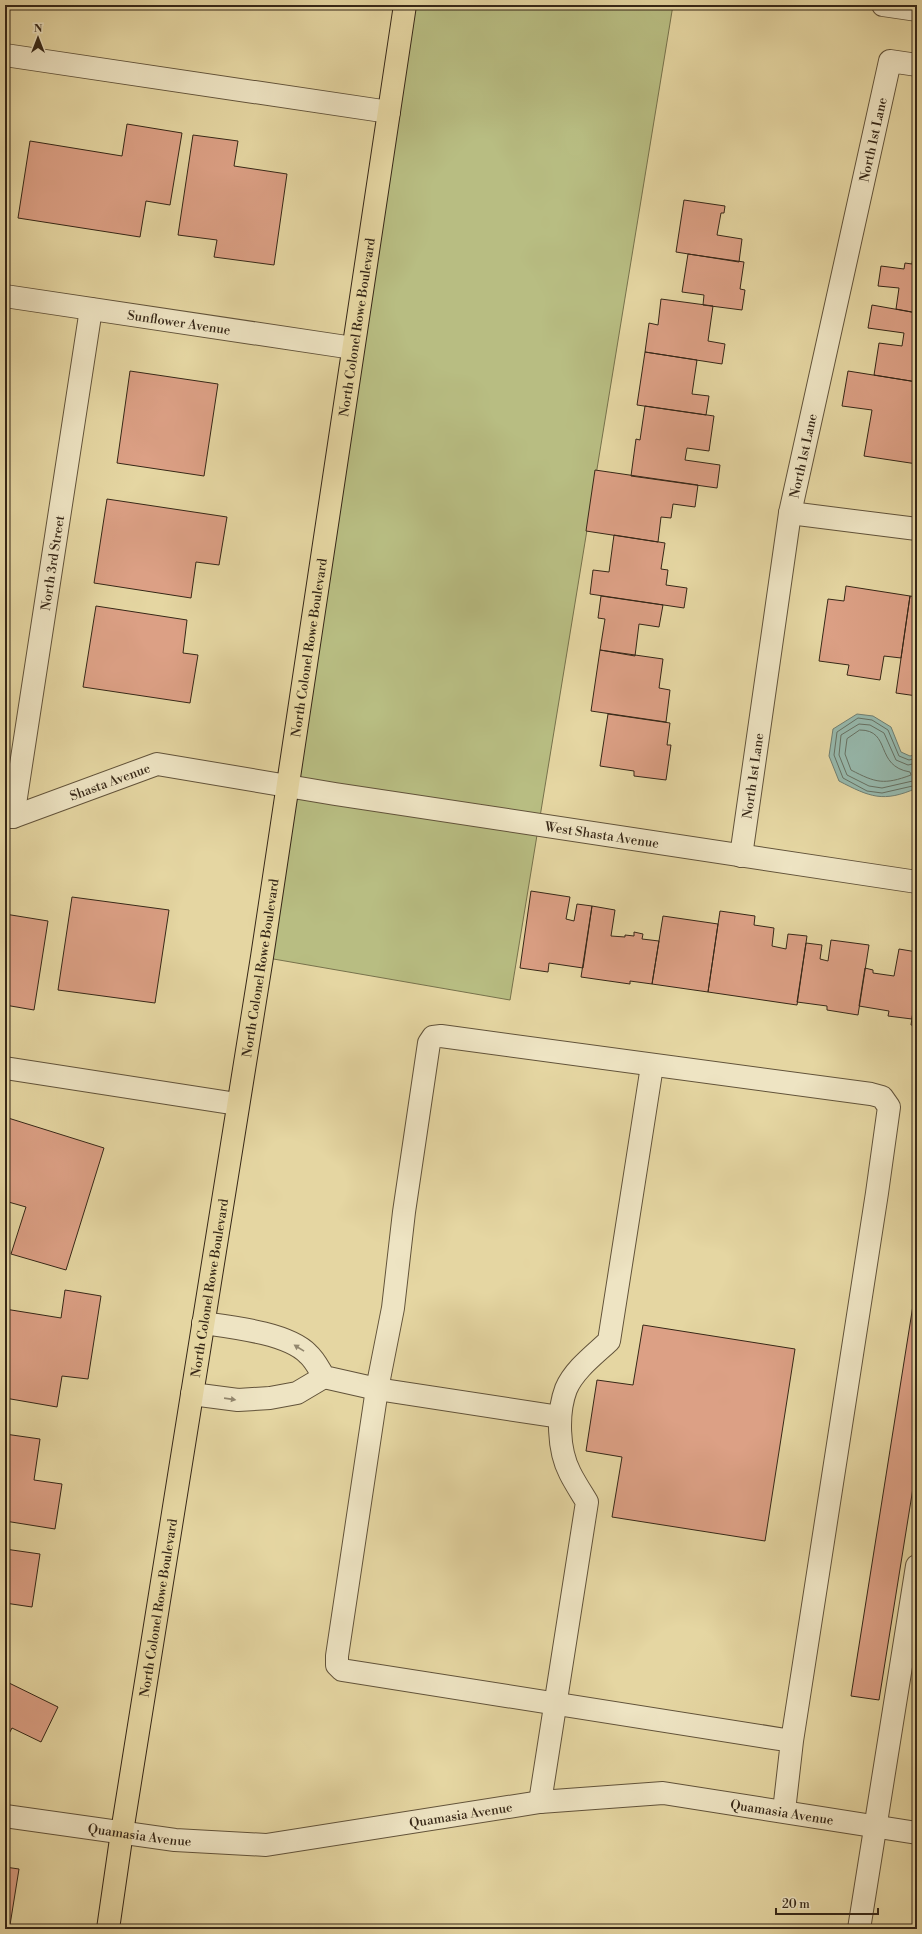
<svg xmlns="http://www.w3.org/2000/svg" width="922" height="1934" font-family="'Libre Bodoni',serif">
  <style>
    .green { fill: #b8bd82; stroke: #77724c }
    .water { fill: #96b8ac; stroke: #707e70 }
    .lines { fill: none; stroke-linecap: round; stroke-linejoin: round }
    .shore { stroke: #667062; stroke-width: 1 }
    .building { fill: #dca085; stroke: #362717 }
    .minor-casing { stroke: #62533a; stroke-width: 24 }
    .major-casing { stroke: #362717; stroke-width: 24 }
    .minor { stroke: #eee4c3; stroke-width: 22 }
    .major { stroke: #e5d6a2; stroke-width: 22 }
    .oneway { fill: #92866d }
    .labels { text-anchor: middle; stroke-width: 3.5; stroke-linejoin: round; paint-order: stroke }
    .street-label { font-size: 13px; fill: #362717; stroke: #eee4c3 }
  </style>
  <rect width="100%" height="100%" fill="#e5d6a2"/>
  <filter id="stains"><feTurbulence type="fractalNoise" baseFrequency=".005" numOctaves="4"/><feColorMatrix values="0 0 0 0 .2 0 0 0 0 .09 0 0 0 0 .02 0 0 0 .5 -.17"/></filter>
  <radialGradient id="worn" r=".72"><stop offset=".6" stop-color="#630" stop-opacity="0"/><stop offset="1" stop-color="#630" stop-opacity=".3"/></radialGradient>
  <path class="green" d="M410,5H673L510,1000L262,957Z"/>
  <path class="water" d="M857,714L873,716L891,727L901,752L910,756L917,754V788C883,803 870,797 839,781L829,756L833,729Z"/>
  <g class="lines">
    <path class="shore" d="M860,730C892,730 874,766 910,772L911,775C884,785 876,783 851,770L845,754L847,739Z
      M917,758L909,760L899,756L888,730L872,720L858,718L837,732L834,755L843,778L867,791L882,793L917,785
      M917,763L908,765L896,760L884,733L870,725L859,724L841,735L839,755L847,775L869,786L882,788L917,780"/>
  </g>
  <path class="building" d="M127,124L182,133L170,205L146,201L140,237L18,218L30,141L122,156Z
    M193,135L238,141L234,166L287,174L274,265L214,257L217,240L178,235Z
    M5,149H9L5,174Z
    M684,200L725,206L724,213H721L717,235L742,239L739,262L676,252Z
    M915,241H917V313L896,309L899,288L878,286L881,266L904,269L905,263L912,264Z
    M688,254L744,262L740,289L745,290L742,310L703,305L704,295L682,292Z
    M661,299L713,306L708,341L725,344L722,364L645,352L649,323L658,325Z
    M872,305L917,313V382L874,375L879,343L902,346L904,333L868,328Z
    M645,352L697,360L692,394L709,396L706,415L637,405Z
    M130,371L218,384L204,476L117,463Z
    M848,371L917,382V464L864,456L872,410L842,406Z
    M645,406L714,416L709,451L687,448L685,460L720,465L717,488L631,476L636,439L640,440Z
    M595,470L698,485L695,507L673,504L671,518L661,517L658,542L586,531Z
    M107,499L227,517L219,565L196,562L191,598L94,583Z
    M614,535L665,543L661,569L668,570L666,585L687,588L684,608L590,594L593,570L609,572Z
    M846,586L910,596L901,658L884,656L880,680L847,675L849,665L819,661L828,599L844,601Z
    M601,596L663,605L659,627L639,624L635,656L600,650L605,619L598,618Z
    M910,596L917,597V696L896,693Z
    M96,606L187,620L183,653L198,655L190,703L83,687Z
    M600,650L663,659L659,688L670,690L666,722L591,711Z
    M608,714L670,723L667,745H671L666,780L634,776V771L600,766Z
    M531,891L570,897L566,919L574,921L577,904L592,906L583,968L549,963L548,972L520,968Z
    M72,897L169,910L155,1003L58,990Z
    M592,906L615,910L611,936L625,937V935L634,936V932L643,934L642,939L659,941L652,984L630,981V984L581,977Z
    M720,911L755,916L754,925L774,928L772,946L786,949L788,934L807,936L797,1005L708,992Z
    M5,914L48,921L34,1010L5,1005Z
    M663,916L718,924L708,992L652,984Z
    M831,940L869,945L858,1015L827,1010V1006L797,1002L806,943L822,945L820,959L828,961Z
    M899,949L917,952V983L912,1019L888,1016L889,1011L859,1006L865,968L873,970V973L894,976Z
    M917,983V1026L911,1025Z
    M5,1117L104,1148L66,1270L11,1254L26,1207L5,1201Z
    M917,1280V1463L879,1700L851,1696Z
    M65,1290L101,1296L88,1379L62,1376L57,1407L5,1398V1309L61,1318Z
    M643,1325L795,1349L765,1541L612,1517L622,1457L586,1451L597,1380L633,1385Z
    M5,1434L40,1439L34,1480L62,1484L55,1529L5,1521Z
    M5,1549L40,1554L32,1607L5,1603Z
    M5,1681L58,1707L41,1742L12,1728L5,1741Z
    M5,1867L19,1869L10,1925H5Z"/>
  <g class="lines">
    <g class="minor-casing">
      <g id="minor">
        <path d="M883,5L917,10"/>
        <path d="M5,55L389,112"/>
        <path id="s1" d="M5,296L353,348"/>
        <path d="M790,513L917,529"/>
        <path id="s2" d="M5,817H13L157,764L335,794L917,882"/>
        <path id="s3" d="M13,817L91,309"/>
        <path id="s4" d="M741,856L790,513L890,61L917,65"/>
        <path d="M5,1068L237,1104"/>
        <path d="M203,1323C231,1327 288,1333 308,1354C315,1360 319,1369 324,1377L377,1389L560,1417"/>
        <path d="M192,1394L238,1400L270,1398L297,1393L324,1377"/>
        <path d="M540,1802L587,1502C581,1492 575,1483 570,1473C558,1450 557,1413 566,1389C574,1370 594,1355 609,1341L652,1066"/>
        <path d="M784,1811L792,1741L877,1193L889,1107L882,1097L871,1094L441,1036L433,1037L429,1043L404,1212L393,1308L377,1389L337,1656V1665L342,1670L792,1741"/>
        <path id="s5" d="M5,1816L175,1840L266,1845L540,1802L663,1793L917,1833"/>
        <path d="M859,1929L917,1566"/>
      </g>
    </g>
    <g class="major-casing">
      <g id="major">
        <path id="s6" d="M108,1929L122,1832L262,957L405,5"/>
      </g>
    </g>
    <use href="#minor" class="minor"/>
    <use href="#major" class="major"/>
  </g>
  <defs><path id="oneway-solid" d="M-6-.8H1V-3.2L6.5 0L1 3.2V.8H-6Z"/></defs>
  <g class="oneway">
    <use href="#oneway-solid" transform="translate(299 1348) rotate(-148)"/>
    <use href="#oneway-solid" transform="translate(230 1399) rotate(8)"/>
  </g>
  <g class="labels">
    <g class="street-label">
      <text dy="5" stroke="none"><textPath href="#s4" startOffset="729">North 1st Lane</textPath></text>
      <text dy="5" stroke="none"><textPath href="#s1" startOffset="176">Sunflower Avenue</textPath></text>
      <text dy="5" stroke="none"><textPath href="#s6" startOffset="1621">North Colonel Rowe Boulevard</textPath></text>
      <text dy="5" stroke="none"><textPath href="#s4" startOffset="405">North 1st Lane</textPath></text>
      <text dy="5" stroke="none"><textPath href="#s3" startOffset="257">North 3rd Street</textPath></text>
      <text dy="5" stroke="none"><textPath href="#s6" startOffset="1297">North Colonel Rowe Boulevard</textPath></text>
      <text dy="5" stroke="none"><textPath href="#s4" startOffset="81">North 1st Lane</textPath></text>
      <text dy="5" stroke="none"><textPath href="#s2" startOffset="111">Shasta Avenue</textPath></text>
      <text dy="5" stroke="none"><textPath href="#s2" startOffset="612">West Shasta Avenue</textPath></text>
      <text dy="5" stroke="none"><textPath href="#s6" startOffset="973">North Colonel Rowe Boulevard</textPath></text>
      <text dy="5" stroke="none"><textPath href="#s6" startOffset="649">North Colonel Rowe Boulevard</textPath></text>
      <text dy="5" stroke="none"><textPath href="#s6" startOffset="325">North Colonel Rowe Boulevard</textPath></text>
      <text dy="5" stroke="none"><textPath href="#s5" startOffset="784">Quamasia Avenue</textPath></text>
      <text dy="5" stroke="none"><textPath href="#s5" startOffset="460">Quamasia Avenue</textPath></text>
      <text dy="5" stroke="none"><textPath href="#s5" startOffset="136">Quamasia Avenue</textPath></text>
    </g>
  </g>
  <rect width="922" height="1934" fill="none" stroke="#e5d6a2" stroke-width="20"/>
  <rect x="6" y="6" width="910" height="1922" fill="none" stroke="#362717" stroke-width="2"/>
  <rect x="10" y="10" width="902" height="1914" fill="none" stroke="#362717"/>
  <g transform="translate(38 38)" stroke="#eee4c3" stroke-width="3" paint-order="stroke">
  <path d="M0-3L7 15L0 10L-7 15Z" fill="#362717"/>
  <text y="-6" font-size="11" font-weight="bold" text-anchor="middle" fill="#362717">N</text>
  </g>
  <path d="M776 1908v6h102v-6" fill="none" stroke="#362717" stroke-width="2"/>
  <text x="782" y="1908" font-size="12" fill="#362717" stroke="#eee4c3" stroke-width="3" paint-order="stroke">20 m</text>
  <rect width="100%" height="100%" filter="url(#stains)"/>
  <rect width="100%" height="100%" fill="url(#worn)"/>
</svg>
